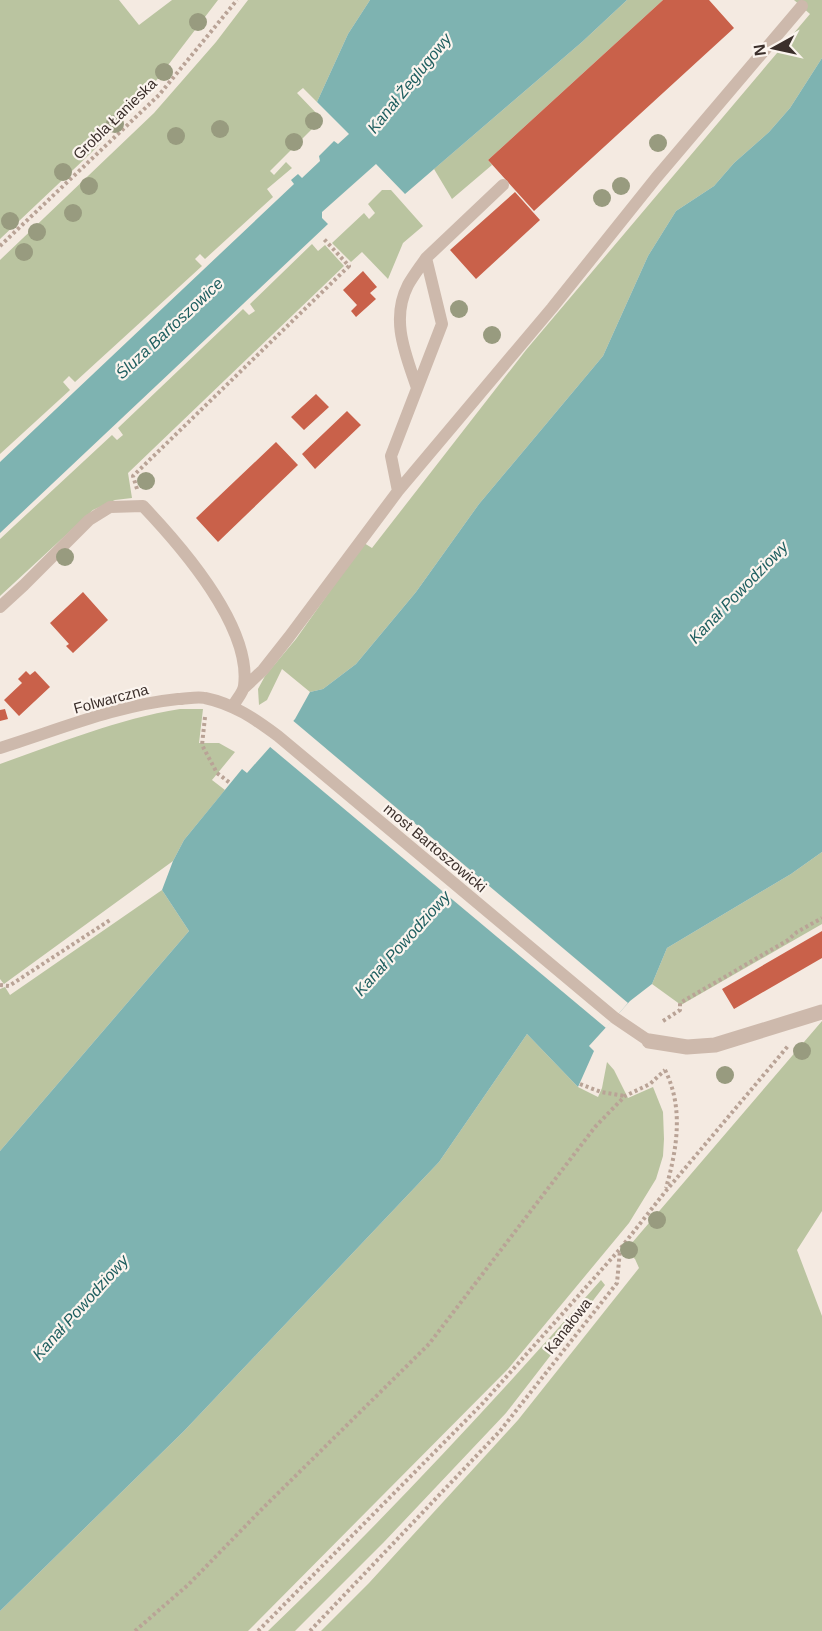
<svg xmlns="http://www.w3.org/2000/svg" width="822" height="1631" font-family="Helvetica,sans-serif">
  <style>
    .green { fill: #bac4a0 }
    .water { fill: #7eb3b1 }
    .pier { fill: #f4eae1 }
    .building { fill: #c9614a }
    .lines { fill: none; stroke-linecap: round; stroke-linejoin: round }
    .path { stroke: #b9a396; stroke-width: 4; stroke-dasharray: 3 3; stroke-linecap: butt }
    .lane { stroke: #cdb9ac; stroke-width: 12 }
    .street { stroke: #cdb9ac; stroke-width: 15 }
    .tree { fill: #989b7f }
    .labels { text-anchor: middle; stroke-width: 4.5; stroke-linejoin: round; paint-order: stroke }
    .street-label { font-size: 15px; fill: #3b2f2b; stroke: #fbf4ee }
    .water-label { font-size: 16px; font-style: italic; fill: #1e5e5f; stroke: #fbf4ee }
  </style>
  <rect width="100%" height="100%" fill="#f4eae1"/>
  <path class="green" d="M0,0H119L139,25L172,0H218L139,103L92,152L0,239Z
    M248,0H370L348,34L317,102L303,88L297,93L319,116L317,124L270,171L274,175L286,162L292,168L267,189L273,197L205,259L200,254L195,259L202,266L75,382L69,376L63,382L70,390L0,454V260L154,113L216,42Z
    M627,0H663L488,160L492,165L452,199L434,169L582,42Z
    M794,0H822V58L790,108L769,132L734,163L714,186L676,211L648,256L603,356L479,504L416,592L356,664L323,689L310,692L282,669L267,700L259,705L258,689L265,676L296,639L364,543L372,548L526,350L810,14Z
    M382,190H391L423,226L403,243L388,279L362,252L351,262L332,243L364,213L369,219L375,213L368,204Z
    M312,244L318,251L325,245L344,266L128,473L132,498L115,500L93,510L0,596V539L112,435L117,440L123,435L118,428L243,309L249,315L255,311L250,304Z
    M180,709H203L199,743H219L235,752L212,780L225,790L184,840L173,861L4,984L0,979V764C59,743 118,719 180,709Z
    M822,852V924L681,1005L652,984L667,948L791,874Z
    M162,890L189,931L0,1151V989L5,987L10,995Z
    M822,1021V1211L797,1250L822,1316V1631H321L369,1583L518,1420L639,1268L635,1259L625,1251Z
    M527,1034L578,1087L598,1097L602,1088L607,1062L614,1070L628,1098L653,1087L663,1112L664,1139L663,1156L656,1179L629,1223L508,1369L248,1631H0V1611L184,1431L439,1162Z
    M601,1280L605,1285L506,1413L384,1542L295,1631H268C385,1519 494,1401 601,1280Z"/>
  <path class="water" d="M370,0H627L582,42L405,194L376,164L322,212V218L328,224L0,533V462L294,184L291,180L298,174L302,178L320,161L319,156L334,141L338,144L349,134L317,102L348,34Z
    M822,58V852L791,874L667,948L652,984L630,1001L589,1046L594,1051L578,1087L527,1034L439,1162L184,1431L0,1611V1151L189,931L162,890L173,861L184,840L242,769L247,773L295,719L310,692L323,689L356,664L416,592L479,504L603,356L648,256L676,211L714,186L734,163L769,132L790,108Z"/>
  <path class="pier" d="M291,719L628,1003L606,1028L269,746Z"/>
  <path class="building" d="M663,0H709L734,28L534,211L488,160Z
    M515,192L540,220L476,279L450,250Z
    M363,271L377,287L370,293L376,299L356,317L351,311L357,305L343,290Z
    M316,394L329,407L304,430L291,417Z
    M347,411L361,425L315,469L302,454Z
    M276,442L298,465L218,542L196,518Z
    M83,592L108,620L73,653L66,646L69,644L50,623Z
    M26,671L30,675L35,671L50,687L19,716L4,700L22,683L18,679Z
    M5,709L8,719L0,721V710Z
    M822,931V958L734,1009L722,989Z"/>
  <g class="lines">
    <path class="path" d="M0,246L159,95L237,0
      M137,489L133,476L349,266L323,238
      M205,717L202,745L217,773L230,783
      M0,985L9,986L110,920
      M663,1021L680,1010V1003L788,940L797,932L822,918
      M665,1070C684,1108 677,1149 666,1188
      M580,1084L601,1092L625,1096
      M135,1631L189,1584L262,1509L429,1344L595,1127L625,1096L650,1084L665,1070
      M258,1631L483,1403L620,1249L665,1192L788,1046
      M310,1631L500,1431L617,1283L620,1250"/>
    <path class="lane" d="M417,388C406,355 390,320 408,285C413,276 420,267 426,258
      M398,491L391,456L442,324L426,258L503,185
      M0,607L24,585L89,520L110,507L143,506C181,546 252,627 244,686C243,693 236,700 233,706
      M244,688L263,670L289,637L398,491L552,308L656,178L802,6
      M0,748C58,730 117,705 178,699C186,699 197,696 205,698C234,704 255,719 278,736L615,1018L649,1041"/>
    <path class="street" d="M649,1041L687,1047L715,1045L822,1012"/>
  </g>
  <g class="tree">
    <circle cx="198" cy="22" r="9"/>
    <circle cx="164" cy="72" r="9"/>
    <circle cx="314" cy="121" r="9"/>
    <circle cx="115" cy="124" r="9"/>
    <circle cx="220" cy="129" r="9"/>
    <circle cx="176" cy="136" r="9"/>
    <circle cx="294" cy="142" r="9"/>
    <circle cx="658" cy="143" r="9"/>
    <circle cx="63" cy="172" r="9"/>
    <circle cx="89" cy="186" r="9"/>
    <circle cx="621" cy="186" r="9"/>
    <circle cx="602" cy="198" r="9"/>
    <circle cx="73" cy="213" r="9"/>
    <circle cx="10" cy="221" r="9"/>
    <circle cx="37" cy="232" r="9"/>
    <circle cx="24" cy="252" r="9"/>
    <circle cx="459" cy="309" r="9"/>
    <circle cx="492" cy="335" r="9"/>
    <circle cx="146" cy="481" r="9"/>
    <circle cx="65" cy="557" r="9"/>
    <circle cx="802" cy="1051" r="9"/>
    <circle cx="725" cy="1075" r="9"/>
    <circle cx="657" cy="1220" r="9"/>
    <circle cx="629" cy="1250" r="9"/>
  </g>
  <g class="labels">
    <g class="street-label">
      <text transform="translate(115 119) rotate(-44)" y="5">Grobla Łanieska</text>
      <text transform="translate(111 699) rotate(-15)" y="5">Folwarczna</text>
      <text transform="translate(435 848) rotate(40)" y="5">most Bartoszowicki</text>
      <text transform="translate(568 1326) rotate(-52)" y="5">Kanałowa</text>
    </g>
    <g class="water-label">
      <text transform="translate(409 83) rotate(-51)" y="6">Kanał Żeglugowy</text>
      <text transform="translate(169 328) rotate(-43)" y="6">Śluza Bartoszowice</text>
      <text transform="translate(738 592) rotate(-46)" y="6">Kanał Powodziowy</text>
      <text transform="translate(402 943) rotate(-48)" y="6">Kanał Powodziowy</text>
      <text transform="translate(80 1307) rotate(-48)" y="6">Kanał Powodziowy</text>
    </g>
  </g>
  <g transform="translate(774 48) rotate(262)" stroke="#fbf4ee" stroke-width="4.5" paint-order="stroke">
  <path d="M0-4.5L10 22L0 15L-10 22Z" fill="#3b2f2b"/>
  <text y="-9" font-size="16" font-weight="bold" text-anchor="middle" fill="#3b2f2b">N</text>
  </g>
</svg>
